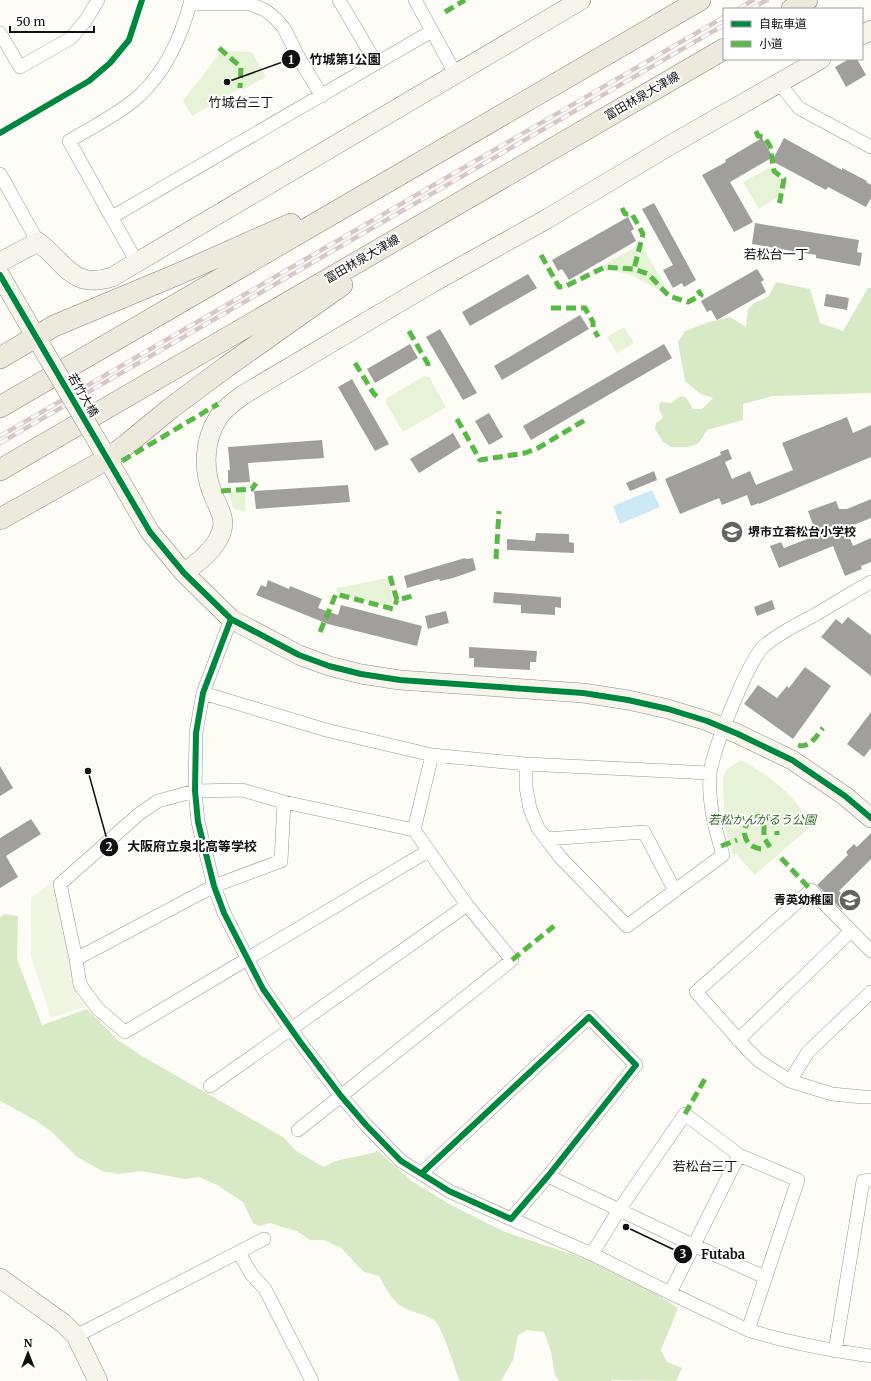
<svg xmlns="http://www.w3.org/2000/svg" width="871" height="1381" font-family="Merriweather,'Noto Sans JP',serif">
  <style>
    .green { fill: #e7f3d7 }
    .forest { fill: #d8eac5 }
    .pitch { fill: #f0f6e1 }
    .water { fill: #cde8f7 }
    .building { fill: #a19f9c }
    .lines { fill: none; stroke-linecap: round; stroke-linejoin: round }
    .street-casing { stroke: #979795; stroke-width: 14 }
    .secondary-casing { stroke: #8e8d8b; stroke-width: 20 }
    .primary-casing { stroke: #858482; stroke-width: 22 }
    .street { stroke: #fffffe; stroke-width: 13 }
    .secondary { stroke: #f6f4eb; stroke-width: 19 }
    .primary { stroke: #ede9dc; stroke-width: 21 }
    .rail-casing { stroke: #d9c6c7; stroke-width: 4.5 }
    .rail { stroke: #fff; stroke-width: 3; stroke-dasharray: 9; stroke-linecap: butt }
    .secondary-bridge-casing { stroke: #8e8d8b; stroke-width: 20; stroke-linecap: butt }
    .secondary-bridge { stroke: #f6f4eb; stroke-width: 19 }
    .quiet { stroke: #58b947; stroke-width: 5; stroke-dasharray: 10 5; stroke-linecap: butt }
    .cycleway-casing { stroke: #fff; stroke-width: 8 }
    .cycleway { stroke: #00873e; stroke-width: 6 }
    .labels { text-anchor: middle; stroke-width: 4; stroke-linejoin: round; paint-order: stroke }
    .street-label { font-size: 12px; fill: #111; stroke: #fff }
    .poi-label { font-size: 12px; font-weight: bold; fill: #111; stroke: #fff; text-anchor: start }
    .park-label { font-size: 12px; font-style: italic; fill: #2f6b1f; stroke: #fff }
    .neighbourhood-label { font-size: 13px; fill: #111; stroke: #fff }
    .leader { fill: none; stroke: #111; stroke-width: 1.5 }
    .callout-dot { fill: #111; stroke: #fff; stroke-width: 1.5 }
    .mark-label { font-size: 12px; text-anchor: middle; font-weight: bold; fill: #fff }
    .callout-label { font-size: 13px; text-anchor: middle; font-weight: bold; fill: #111; stroke: #fff; stroke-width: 4; stroke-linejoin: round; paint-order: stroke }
  </style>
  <rect width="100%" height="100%" fill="#fdfcf7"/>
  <path class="green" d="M225,51L252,52L266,77L242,90L241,88L192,116L183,101L219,54Z
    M769,168L784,179L780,199L776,198L759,209L743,182Z
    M641,244L665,286L658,290C637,278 628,270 603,271L600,267Z
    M624,327L634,343L617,353L607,337Z
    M424,376L429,377L446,407L403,432L386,403L387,398Z
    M228,492H245L246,512L234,509Z
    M388,578L393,599L389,607L336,592L337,588Z
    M741,760C764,774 789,788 803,813L800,817L812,825L755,875L736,854H733L725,829L723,778L727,769Z"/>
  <path class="forest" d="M776,282L810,289L820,323L843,331L868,288H871V393L773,396L743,404V420L707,430L700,441L697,444L688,447H671L663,442L655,429L656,423L663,418L659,409L660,402L671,403L681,396L686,398L693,409H702L713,398L699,393L685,381L678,342L685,331L706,323L730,317L746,327L748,309L754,303L768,297Z
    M4,914L18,916L17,959L42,1025L87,1009L118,1040L142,1056L283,1137L296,1151L324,1167C328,1165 332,1162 336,1161C350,1157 364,1156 378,1151L413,1182L451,1205L505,1232L583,1258L650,1290L678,1308L661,1350L667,1362L682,1368L676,1381L612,1380L611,1381H559L555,1375L551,1352L544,1332L527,1330L518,1335L513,1360L501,1381H460C455,1369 442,1327 435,1321C425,1313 411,1313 401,1306C392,1300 384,1286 379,1276L364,1272L341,1248L324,1240H310L297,1231L282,1227L270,1223L259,1226L253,1223L243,1202L217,1185L199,1177L185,1179L141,1171L118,1174L102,1171L77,1157L52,1132L35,1120L0,1101V917Z"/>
  <path class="pitch" d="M54,881L73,980L78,997L84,1007L51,1018L31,956V898Z"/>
  <path class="water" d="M652,490L660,507L620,524L613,506Z"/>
  <path class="building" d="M849,59H857L866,75L846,87L835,67Z
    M762,138L773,157L730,182L753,222L734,232L702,175L726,162L725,160Z
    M784,138L842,170V168L867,181L866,182L871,185V198L866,207L828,187L826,190L772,161Z
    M654,203L696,280L684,287L682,283L673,288L663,270L673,265L642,209Z
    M628,217L634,229L631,231L636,241L569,280L562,269L558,271L552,260Z
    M755,223L859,240L857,252L862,253L860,266L816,258V255L752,244Z
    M757,269L764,280L761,282L766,292L717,320L711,310L707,312L701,301Z
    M528,274L537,288L470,326L462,312Z
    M826,294L849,298L847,310L824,306Z
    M580,315L589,329L502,380L494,366Z
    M440,329L477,393L463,400L426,337Z
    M410,344L418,358L375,383L367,369Z
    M664,344L672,358L531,440L523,426Z
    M352,379L389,444L375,451L338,387Z
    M489,413L503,437L489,445L475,421Z
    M847,417L853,433L871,425V457L759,504V503L751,506L747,495L722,505L719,498L680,514L665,479L721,455L720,452L728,449L732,459L725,462L732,479L750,471L756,485L793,470L782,443Z
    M453,433L461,447L419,473L410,459Z
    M322,440L324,458L248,463L250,482L228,483V470H230L228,447Z
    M654,471L657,480L630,491L626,483Z
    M348,485L350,502L256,509L254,491Z
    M871,499V518L846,528L853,546L871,538V562L861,566L862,569L845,576L833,546L779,568L770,546L781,542L784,548L807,539L806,537L816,533L808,511L836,501L839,509H847Z
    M536,533L569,534V542L574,543V553L507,550V539L535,541Z
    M465,558L466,559L473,558L476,570L453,578L440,581L439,579L407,588L404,576Z
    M268,580L289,589L290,586L322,599L318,608L338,615L341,605L422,626L417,646L328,624L256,595L261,585L266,587Z
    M494,592L561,597V608L555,607V615L521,613V605L493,603Z
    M772,600L775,609L757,616L754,607Z
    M446,611L449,623L428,629L425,616Z
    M848,617L871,635V676L821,637L836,619L842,624Z
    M469,647L537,651L536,662H530V670L474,667V658H469Z
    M805,667L831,686L793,739L744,704L758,685L777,698L787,686L789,688Z
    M871,712V748L864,757L847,744Z
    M0,766L13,788L0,796Z
    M31,819L41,834L6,856L18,877L0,888V838Z
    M871,833V859L839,891L850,902L842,910L817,885L848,855L846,852L854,844L857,847Z"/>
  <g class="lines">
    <g class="street-casing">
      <path id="street" d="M339,0L376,63
        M415,0L455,73
        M190,4H250L265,10L275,18L284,28L300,60L322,96
        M0,33L20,67L71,38L86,20L98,0
        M779,83L799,108L871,147
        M0,174L38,242
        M112,217L432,31
        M136,261L69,141C92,127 119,114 139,96C166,71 182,35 191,0
        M231,619L203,693L196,733L195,791L198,822L214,886L224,913L263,989L301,1043L341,1096L366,1125L401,1161L449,1191L511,1219L548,1176L636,1065L589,1017L422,1173
        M203,693L326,730L432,755L526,764L710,773
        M526,764V787L530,809L538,828L560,857L627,926L723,855C715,829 708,802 710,775C711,753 749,659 764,646C779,633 796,625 813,616C832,605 851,593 871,582
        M284,802L281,861L214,886L76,959L80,985L98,1009L125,1032L428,851
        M546,839L644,832L675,891
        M871,951L811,890L696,992L746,1048L759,1061L790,1081L832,1094L863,1097H871
        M76,959L60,884L139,814L158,801L195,791L242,790L284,802L414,830
        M738,1040L851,931
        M790,1081L808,1052L871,992
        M210,1086L467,905
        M298,1130L512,960L467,905L414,830L432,755
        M548,1176L693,1245L765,1277
        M511,1219L592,1254L670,1293L748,1330
        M239,1253L252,1275L265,1289L312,1381
        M592,1254L619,1210L685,1114L739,1155L798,1180L748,1330C789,1343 829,1350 871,1356
        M670,1293L739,1155
        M76,1336L264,1239
        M835,1351L863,1181L871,1180"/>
    </g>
    <g class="secondary-casing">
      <path id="secondary" d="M862,35L871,30
        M0,262L38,242C65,262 72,290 112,277L581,0
        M0,275L47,356
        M100,446L150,532L184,573L231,619L299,655L329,666L361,674L400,680L583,693L628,700L668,709L707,721L738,734L792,760L845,796L871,818
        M184,573C198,562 215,550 221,533C227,518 217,506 212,492C203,469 204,440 218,418C224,408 234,402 243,395L432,283L545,220L672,144L821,59
        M0,1278L63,1323L76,1336L98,1381"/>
    </g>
    <g class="primary-casing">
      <path id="primary" d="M792,9L807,0
        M0,358L54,326L183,272L291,224
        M0,407L700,0
        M0,470L724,49
        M0,519L107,459L126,445L171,408L226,367L342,285"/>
    </g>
    <use href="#street" class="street"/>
    <use href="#secondary" class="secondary"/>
    <use href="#primary" class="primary"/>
    <g class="rail-casing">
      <path id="rail" d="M738,9L753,0
        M751,9L767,0
        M0,436L724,17
        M0,443L724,25"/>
    </g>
    <use href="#rail" class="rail"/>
    <g class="secondary-bridge-casing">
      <path id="secondary-bridge" d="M47,356L100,446"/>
    </g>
    <use href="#secondary-bridge" class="secondary-bridge"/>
    <path class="quiet" d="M445,12L465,0
      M219,48L241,67L240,88
      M756,131L758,136L764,137L770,146L774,171L784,179L779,206
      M622,208L625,214H632L643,234L634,269
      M541,255L559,287L566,286L605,267L634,269L648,274L669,296L688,302L701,295L698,290
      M551,308H585L593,322V327L598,337
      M409,331L428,364V369
      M355,363L374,394L379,398
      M457,419L480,460L525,453L538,448L585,420
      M122,461L218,404
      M221,491L252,489L256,483
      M496,559L499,511
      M390,576L397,600L413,596
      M320,632L336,594L393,609L397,600
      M798,745C810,749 817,735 823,728
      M764,825V838L770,847
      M721,846L737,840
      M761,849C754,848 749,845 746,839C736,816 777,804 777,835
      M781,858L811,890
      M512,960L554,926
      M685,1114L706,1077"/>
    <g class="cycleway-casing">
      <path id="cycleway" d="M0,133L89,81L110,63L129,40L142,0
        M0,275L150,532L184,573L231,619L299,655L329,666L361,674L400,680L583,693L628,700L668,709L707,721L738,734L792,760L845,796L871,818
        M231,619L203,693L196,733L195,791L198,822L214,886L224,913L263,989L301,1043L341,1096L366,1125L401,1161L449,1191L511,1219L548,1176L636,1065L589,1017L422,1173"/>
    </g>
    <use href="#cycleway" class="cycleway"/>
  </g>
  <defs>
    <g id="school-disc" transform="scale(1.15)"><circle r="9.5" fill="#646362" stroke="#fff"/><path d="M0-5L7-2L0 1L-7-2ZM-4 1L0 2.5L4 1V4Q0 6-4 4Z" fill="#fff"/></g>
  </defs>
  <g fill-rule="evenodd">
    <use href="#school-disc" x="732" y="532"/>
    <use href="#school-disc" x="850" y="900"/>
  </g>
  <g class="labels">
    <g class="street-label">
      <text transform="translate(642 96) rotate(-30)" y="4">富田林泉大津線</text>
      <text transform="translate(362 259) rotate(-30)" y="4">富田林泉大津線</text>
      <text transform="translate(83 395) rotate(60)" y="4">若竹大橋</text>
    </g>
    <g class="poi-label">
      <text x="748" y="536">堺市立若松台小学校</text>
      <text x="834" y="904" text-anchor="end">青英幼稚園</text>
    </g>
    <g class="park-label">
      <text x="762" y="824">若松かんがるう公園</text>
    </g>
    <g class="neighbourhood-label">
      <text x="241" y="107">竹城台三丁</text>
      <text x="776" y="259">若松台一丁</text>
      <text x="705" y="1171">若松台三丁</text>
    </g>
  </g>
  <path class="leader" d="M227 82L291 59M88 771L109 847M626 1227L683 1254"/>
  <g class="callout-dot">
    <circle cx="227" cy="82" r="4"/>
    <circle cx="88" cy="771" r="4"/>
    <circle cx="626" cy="1227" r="4"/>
    <circle cx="291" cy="59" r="10"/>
    <circle cx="109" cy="847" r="10"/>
    <circle cx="683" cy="1254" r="10"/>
  </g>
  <g class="mark-label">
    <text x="291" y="64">1</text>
    <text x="109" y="851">2</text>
    <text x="683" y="1258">3</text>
  </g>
  <g class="callout-label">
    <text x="345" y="64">竹城第1公園</text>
    <text x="192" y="851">大阪府立泉北高等学校</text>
    <text x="723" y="1259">Futaba</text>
  </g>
  <rect x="723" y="8" width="140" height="52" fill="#ffffff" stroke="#a0a0a0"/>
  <rect x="731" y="21" width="20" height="6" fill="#00873e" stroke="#a0a0a0"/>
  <text x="759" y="28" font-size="12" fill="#111111">自転車道</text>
  <rect x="731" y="41" width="20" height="6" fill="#58b947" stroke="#a0a0a0"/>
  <text x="759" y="48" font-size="12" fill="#111111">小道</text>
  <g transform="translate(28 1353)" stroke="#ffffff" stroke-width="3" paint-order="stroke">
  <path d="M0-3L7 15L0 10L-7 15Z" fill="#111111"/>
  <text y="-6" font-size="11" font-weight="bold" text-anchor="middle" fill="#111111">N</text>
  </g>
  <path d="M10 26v6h84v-6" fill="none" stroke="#111111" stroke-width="2"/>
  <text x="16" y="26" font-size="12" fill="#111111" stroke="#ffffff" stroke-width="3" paint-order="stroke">50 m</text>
</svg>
